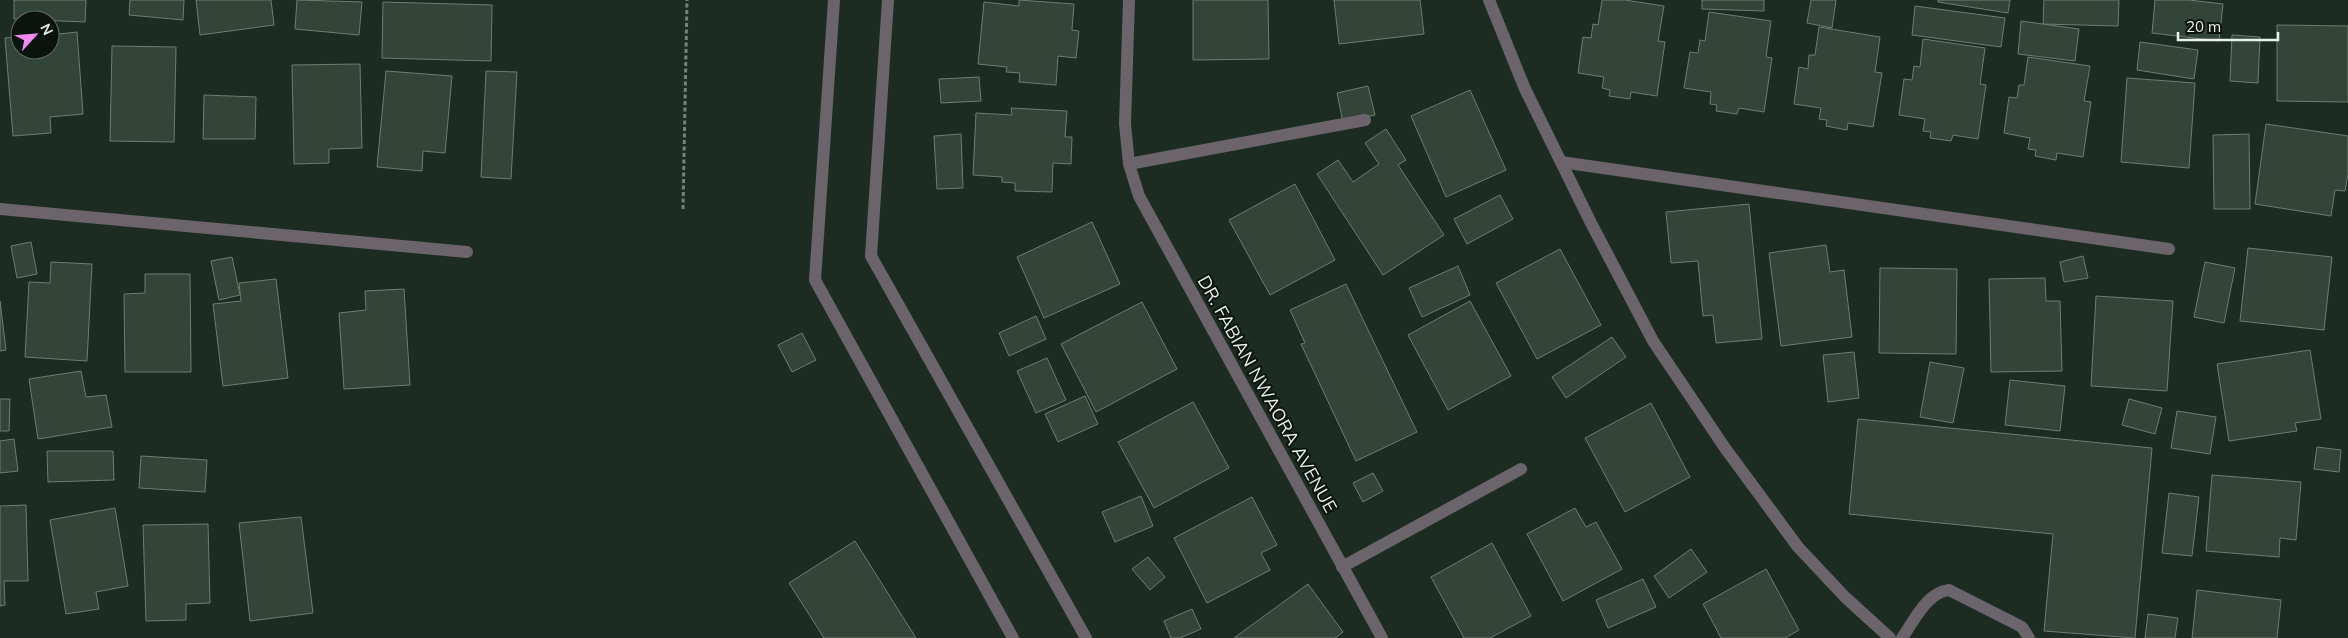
<svg xmlns="http://www.w3.org/2000/svg" width="2348" height="638" font-family="Mulish,sans-serif">
  <style>
    .building { fill: #334439; stroke: #6b7e72 }
    .lines { fill: none; stroke-linecap: round; stroke-linejoin: round }
    .path { stroke: #748279; stroke-width: 3; stroke-dasharray: 4 2.5; stroke-linecap: butt }
    .service { stroke: #6b646a; stroke-width: 12 }
    .minor { stroke: #6b646a; stroke-width: 12 }
    .labels { text-anchor: middle; stroke-width: 4; stroke-linejoin: round; paint-order: stroke }
    .street-label { font-size: 18px; fill: #e9f3ec; stroke: #0b130e }
  </style>
  <rect width="100%" height="100%" fill="#1c2c22"/>
  <path class="building" d="M14,0H86L85,22L14,19Z
    M130,0H184L183,20L129,15Z
    M196,0H271L274,25L200,35Z
    M297,0L362,2L359,35L295,29Z
    M1019,0L1074,4L1072,30L1079,31L1076,58L1058,56L1056,85L1019,82L1020,73L1006,72L1007,67L978,64L984,2L1019,6Z
    M1193,0H1268L1269,59L1193,60Z
    M1334,0H1420L1424,34L1339,44Z
    M1602,0H1625L1664,6L1658,41L1665,42L1657,96L1631,92L1630,99L1609,96L1610,90L1602,88L1604,77L1578,73L1583,37L1591,38L1593,24L1598,25Z
    M1702,0H1764V11L1702,9Z
    M1811,0H1836L1832,28L1807,23Z
    M1938,0H2010L2008,13L1938,2Z
    M2044,0H2119L2118,26L2043,24Z
    M2155,0H2189L2223,4L2219,41L2152,33Z
    M383,2L492,5L491,61L382,58Z
    M1915,6L2005,18L2001,47L1912,35Z
    M1709,12L1771,21L1766,57L1772,58L1764,112L1739,108L1737,114L1716,111L1717,105L1710,104L1711,92L1684,88L1690,52L1698,53L1700,40L1705,41Z
    M2021,21L2079,29L2075,61L2018,54Z
    M2277,25L2348,26V102L2277,101Z
    M1819,27L1880,37L1875,72L1882,73L1873,127L1848,123L1847,130L1826,126L1827,120L1819,119L1821,108L1794,104L1799,67L1808,69L1809,55H1815Z
    M77,32L83,114L50,117L51,133L13,136L5,38L20,37V50H50V35Z
    M2232,35L2260,37L2258,83L2230,81Z
    M1923,39L1985,48L1980,84L1986,85L1978,139L1953,135L1951,141L1930,138L1931,132L1923,131L1925,119L1899,115L1904,79L1912,80L1914,66L1920,67Z
    M2140,42L2198,50L2194,79L2137,70Z
    M112,46L176,47L174,142L110,141Z
    M2028,57L2090,66L2084,101L2091,102L2083,157L2057,153L2056,160L2035,156L2036,150L2028,149L2030,138L2004,133L2009,97L2017,98L2019,85H2024Z
    M360,64L362,148L329,149V163L294,164L292,65Z
    M386,71L452,76L445,153L423,151L422,171L377,167Z
    M486,71L517,72L511,179L481,177Z
    M979,77L981,101L941,103L939,79Z
    M2127,78L2195,83L2189,168L2121,162Z
    M1368,86L1375,115L1343,122L1337,93Z
    M1470,90L1506,170L1446,197L1411,116Z
    M204,95L256,97L255,139H203Z
    M1011,108L1067,111L1065,137H1072L1071,164L1053,163L1052,192L1015,191V183L1002,182V177L973,175L976,113L1012,115Z
    M2266,124L2348,136V174L2345,191L2335,190L2331,216L2255,204Z
    M1386,129L1406,160L1398,165L1444,235L1383,275L1317,174L1338,160L1353,182L1379,164L1365,143Z
    M961,134L963,188L937,189L934,136Z
    M2249,134L2250,209H2214L2213,135Z
    M1295,184L1335,260L1270,295L1229,220Z
    M1500,195L1513,219L1467,244L1454,219Z
    M1749,204L1762,339L1716,343L1713,315L1703,316L1698,261L1671,263L1666,212Z
    M1092,222L1120,284L1044,318L1017,257Z
    M31,242L37,274L17,278L11,246Z
    M1826,245L1830,272L1844,270L1852,337L1781,346L1769,253Z
    M2248,248L2332,257L2324,330L2240,321Z
    M1560,249L1601,325L1537,359L1496,283Z
    M2083,256L2088,278L2064,282L2060,262Z
    M232,257L240,295L219,300L211,261Z
    M51,262L92,264L87,361L25,357L29,282L50,283Z
    M2205,262L2235,268L2224,323L2194,317Z
    M1458,266L1470,295L1422,317L1409,288Z
    M1880,268L1957,269L1956,354L1879,353Z
    M145,274H190L191,372H125L124,294L145,293Z
    M2045,278L2046,301H2060L2062,371L1991,372L1989,279Z
    M276,279L288,378L223,386L213,304L241,301L239,283Z
    M1346,284L1417,432L1356,461L1301,344L1305,343L1290,310Z
    M404,289L410,385L344,389L339,313L366,310L365,291Z
    M2096,296L2173,301L2167,391L2091,386Z
    M0,301L6,350L0,351Z
    M1470,301L1511,376L1448,410L1408,335Z
    M1142,302L1177,369L1096,412L1061,344Z
    M1036,316L1046,339L1009,356L999,333Z
    M802,333L816,360L792,372L778,345Z
    M1612,337L1626,357L1566,398L1552,377Z
    M2310,350L2321,419L2295,423L2297,431L2229,441L2217,364Z
    M1854,352L1859,398L1828,402L1823,355Z
    M1047,358L1066,400L1036,413L1017,371Z
    M1930,362L1964,368L1953,423L1920,417Z
    M81,371L86,397L106,395L112,427L38,439L29,379Z
    M2010,380L2065,386L2060,431L2005,425Z
    M1085,396L1098,424L1058,442L1045,414Z
    M0,399H10L9,431H0Z
    M2129,399L2162,408L2155,434L2122,425Z
    M1193,402L1229,468L1154,508L1118,442Z
    M1651,403L1690,477L1625,512L1585,438Z
    M2177,411L2216,417L2210,454L2171,448Z
    M1858,419L2152,448L2135,638L2044,631L2053,534L1849,514Z
    M14,439L18,471L0,473V441Z
    M2317,447L2341,450L2339,472L2314,469Z
    M47,451H113L114,480L48,482Z
    M141,456L207,460L205,492L139,488Z
    M1373,473L1383,491L1363,502L1353,483Z
    M2212,475L2301,482L2296,540L2280,538L2279,557L2206,551Z
    M2169,493L2199,497L2192,556L2162,553Z
    M1141,496L1153,526L1115,542L1102,512Z
    M1252,497L1277,545L1261,553L1270,570L1207,603L1174,538Z
    M26,505L28,581H4L5,605L0,606V506Z
    M115,508L128,586L96,592L99,609L66,614L50,520Z
    M1575,508L1586,527L1596,522L1622,569L1563,601L1527,534Z
    M301,517L313,613L250,621L239,523Z
    M208,524L210,603L186,604V620L146,621L143,525Z
    M855,541L916,638H824L789,583Z
    M1492,543L1531,616L1490,638H1464L1431,577Z
    M1691,549L1707,572L1669,598L1654,576Z
    M1148,557L1165,577L1150,590L1132,569Z
    M1766,569L1799,630L1785,638H1721L1703,604Z
    M1643,579L1656,607L1608,628L1596,600Z
    M1308,584L1343,632L1335,638H1234Z
    M2197,590L2281,600L2277,638H2192Z
    M1192,609L1201,629L1180,638H1171L1164,621Z
    M2148,614L2178,618L2175,638H2145Z"/>
  <g class="lines">
    <path class="path" d="M683,209L687,0"/>
    <path class="service" d="M1902,638C1914,621 1927,592 1949,590L2022,627L2029,638"/>
    <path class="minor" d="M834,0L815,280L1013,638
      M888,0L871,256L1086,638
      M1129,0L1125,124L1129,164L1139,196L1382,638
      M1489,0L1525,89L1591,223L1653,341L1725,448L1798,547L1845,597L1890,638
      M1561,162L2169,249
      M1129,164L1365,120
      M0,209L467,252
      M1342,567L1521,469"/>
  </g>
  <g class="labels">
    <g class="street-label">
      <text transform="translate(1267 394) rotate(61)" y="6">DR. FABIAN NWAORA AVENUE</text>
    </g>
  </g>
  <g transform="translate(35 35) rotate(64)"><circle r="24" fill="#0b130e" stroke="#646d67"/>
  <path d="M0-4L9 19L0 12L-9 19Z" fill="#f28af2"/>
  <text y="-8" font-size="14" font-weight="bold" text-anchor="middle" fill="#e9f3ec">N</text>
  </g>
  <path d="M2178 32v8h100v-8" fill="none" stroke="#e9f3ec" stroke-width="2.5"/>
  <text x="2186" y="32" font-size="15" fill="#e9f3ec" stroke="#0b130e" stroke-width="4" paint-order="stroke">20 m</text>
</svg>
